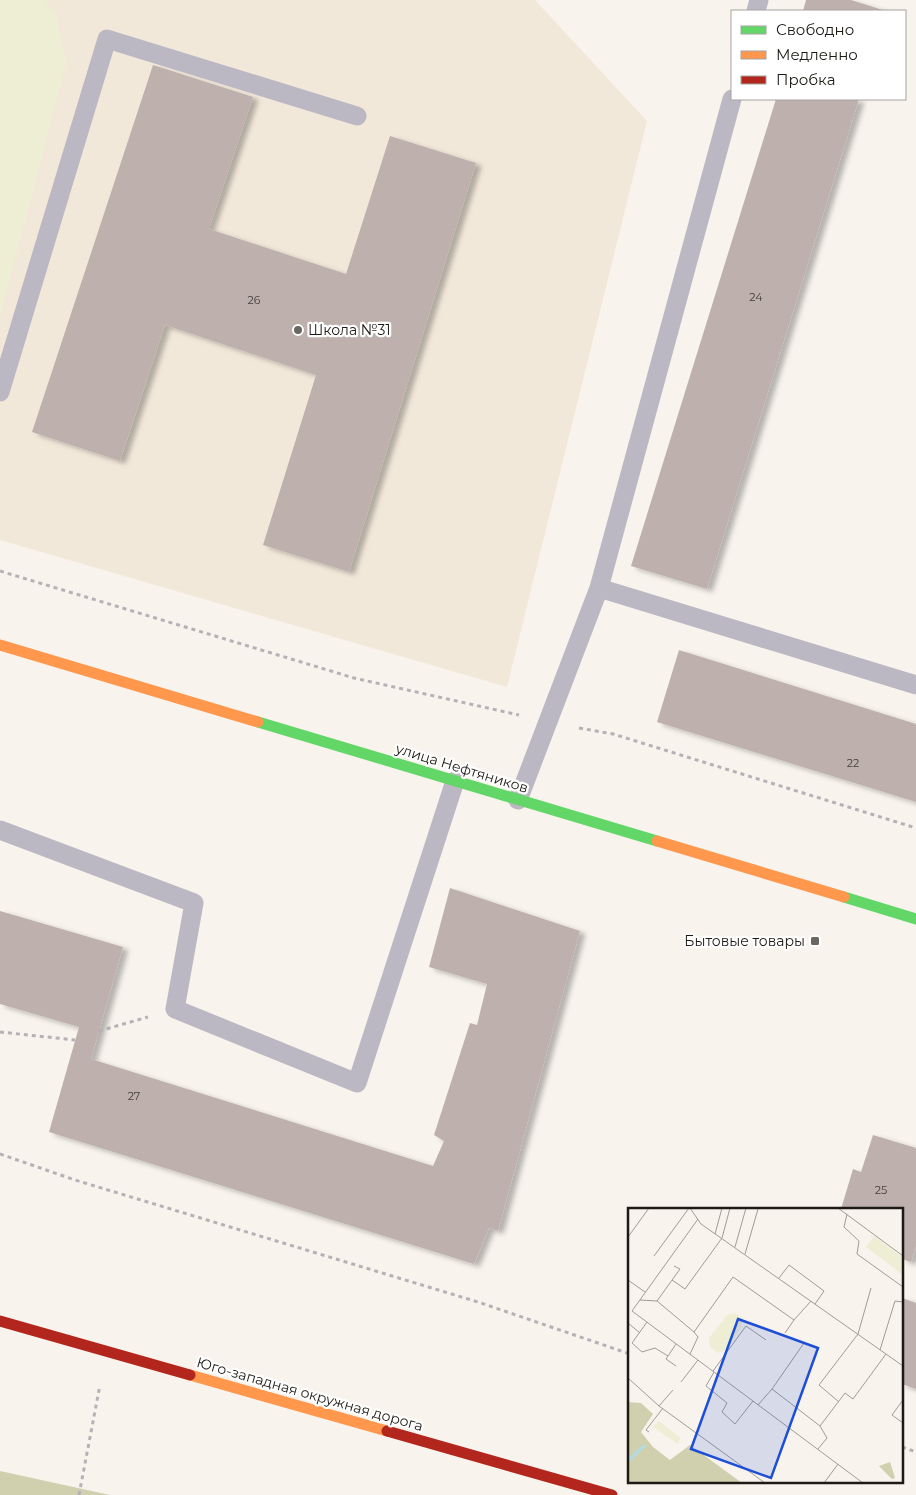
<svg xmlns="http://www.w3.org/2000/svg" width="916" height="1495" font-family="Montserrat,sans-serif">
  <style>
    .built { fill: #f2e8da }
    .green { fill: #eeeed5 }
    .forest { fill: #d0d0ae }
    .building { fill: #beb1ad; filter: url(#shadow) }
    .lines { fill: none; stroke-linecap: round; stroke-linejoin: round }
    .path { stroke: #b5b2b7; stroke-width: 3; stroke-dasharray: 4 4; stroke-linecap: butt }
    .lane { stroke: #bbb8c3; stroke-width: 19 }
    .fast { stroke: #63d668; stroke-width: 11 }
    .slow { stroke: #ff974d; stroke-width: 11 }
    .jam { stroke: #b3261e; stroke-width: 11 }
    .poi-dot { fill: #6a6660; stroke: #fff; stroke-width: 2 }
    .labels { text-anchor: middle; stroke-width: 4.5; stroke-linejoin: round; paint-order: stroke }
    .number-label { font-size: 11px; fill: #45403b }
    .poi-label { font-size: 14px; fill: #1d1a15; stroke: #fff; text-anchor: start }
    .street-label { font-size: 14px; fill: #1d1a15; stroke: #fff }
    .inset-river { fill: none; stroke: #aeddea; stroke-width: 2.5 }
    .inset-road { fill: none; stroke: #a09c96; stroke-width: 1 }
    .view { fill: #1d4ed8; fill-opacity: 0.15; stroke: #1d4ed8; stroke-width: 2.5 }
    .inset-edge { fill: none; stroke: #1d1a15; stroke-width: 2.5 }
  </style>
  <defs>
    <filter id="shadow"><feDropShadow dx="5.5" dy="3" stdDeviation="2.5" flood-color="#0004"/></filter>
  </defs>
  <rect width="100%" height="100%" fill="#f8f3ec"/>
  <path class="built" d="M0,0H535L647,121L507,687L0,540Z"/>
  <path class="green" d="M0,0H45L56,15L66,63L0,316Z"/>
  <path class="forest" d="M0,1471L110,1495H0Z"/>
  <path class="building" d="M806,0H851L886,11H803Z
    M153,65L253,97L209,229L346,274L390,136L476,163L349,572L263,545L316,375L165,325L120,461L32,432Z
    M776,99H859L707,589L631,566Z
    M679,650L916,724V802L657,722Z
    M450,888L580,931L498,1231L489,1228L474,1264L49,1132L79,1027L0,1004V911L123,947L91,1059L433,1166L444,1141L434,1135L470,1023L477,1025L487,984L429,967Z
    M873,1135L916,1148V1246L911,1262L902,1259V1209H841L853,1169L861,1172Z
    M902,1298L916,1303V1389L902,1384Z"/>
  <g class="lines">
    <path class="path" d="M0,571L354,678L519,715
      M579,728L613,734L916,828
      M99,1031L148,1017
      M0,1032L75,1040
      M0,1154L75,1180L478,1302L630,1354
      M902,1447L916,1452
      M79,1495L100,1385"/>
    <path class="lane" d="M756,11L759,0
      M0,392L107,39L357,116
      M599,588L732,99
      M518,800L599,588L916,685
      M0,830L194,903L175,1009L357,1083L455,781"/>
    <path class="fast" d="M258,722L657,841
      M844,897L916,919"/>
    <path class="slow" d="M0,645L258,722
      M657,841L844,897
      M190,1375L387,1431"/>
    <path class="jam" d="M0,1321L190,1375
      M387,1431L612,1495"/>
  </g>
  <g class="poi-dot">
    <circle cx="298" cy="330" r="5"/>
    <rect x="810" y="936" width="10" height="10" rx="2.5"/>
  </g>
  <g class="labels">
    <g class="number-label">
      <text x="756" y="301">24</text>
      <text x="254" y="304">26</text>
      <text x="853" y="767">22</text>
      <text x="134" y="1100">27</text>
      <text x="881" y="1194">25</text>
    </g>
    <g class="poi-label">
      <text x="308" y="335">Школа №31</text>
      <text x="805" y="946" text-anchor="end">Бытовые товары</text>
    </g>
    <g class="street-label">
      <text transform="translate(462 768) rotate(17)" y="5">улица Нефтяников</text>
      <text transform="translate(310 1394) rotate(16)" y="5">Юго-западная окружная дорога</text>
    </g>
  </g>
  <g transform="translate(628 1208)">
    <rect width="275" height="275" fill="#f8f3ec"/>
    <path d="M246,28L275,50V67L238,39ZM107,105L114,110V119L99,141L90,145L82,139L81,130L99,107ZM31,213L52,230L50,236L25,219Z" fill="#eeeed5"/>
    <path d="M0,194L13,195L25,206L13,224L25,239L42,252L62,237L114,275H0ZM262,254L267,270L264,271L251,258Z" fill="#d0d0ae"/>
    <path class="inset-river" d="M0,253L17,237"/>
    <path class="inset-road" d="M62,0L73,16L275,158M210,0L275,48M219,6L216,19L231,33L229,46L275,79M70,11L4,103L235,275M87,26L94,0M0,29L21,0M107,39L118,0M117,46L130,1M26,48L61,0M151,70L161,57L196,83L187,96M0,72L17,84M44,72L57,81L94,30L102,0M12,92L29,93L52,61L46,58M29,93L66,124L105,69L166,112L157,125M166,112L183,93M19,114L4,135L14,144L27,140L40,148M0,115L12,125M252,142L267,93L275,94M62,146L70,129L66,124M48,158L38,151L48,136M85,163L118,118L138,132M86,164L78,178L99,195L94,204L107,216L125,193M0,170L31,198L137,275M53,174L70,152M144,181L176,135M275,192L264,207L275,215M211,194L191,177L230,126L243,80M130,197L144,181L192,218M31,198L45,182M21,224L18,222L35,200M190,241L199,230L192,218L217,185L225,191L258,146M196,275L210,256"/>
    <path class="view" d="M110,111L190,140L143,270L63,241Z"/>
    <rect width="275" height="275" class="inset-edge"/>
  </g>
  <rect x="731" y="10" width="175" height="90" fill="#ffffff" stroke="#a5a3a1"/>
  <rect x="741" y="26" width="25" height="8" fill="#63d668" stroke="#a5a3a1"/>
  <text x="776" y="35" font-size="15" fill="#1d1a15">Свободно</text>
  <rect x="741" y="51" width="25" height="8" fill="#ff974d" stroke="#a5a3a1"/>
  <text x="776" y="60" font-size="15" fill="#1d1a15">Медленно</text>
  <rect x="741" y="76" width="25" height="8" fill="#b3261e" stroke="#a5a3a1"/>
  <text x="776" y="85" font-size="15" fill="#1d1a15">Пробка</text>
</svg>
